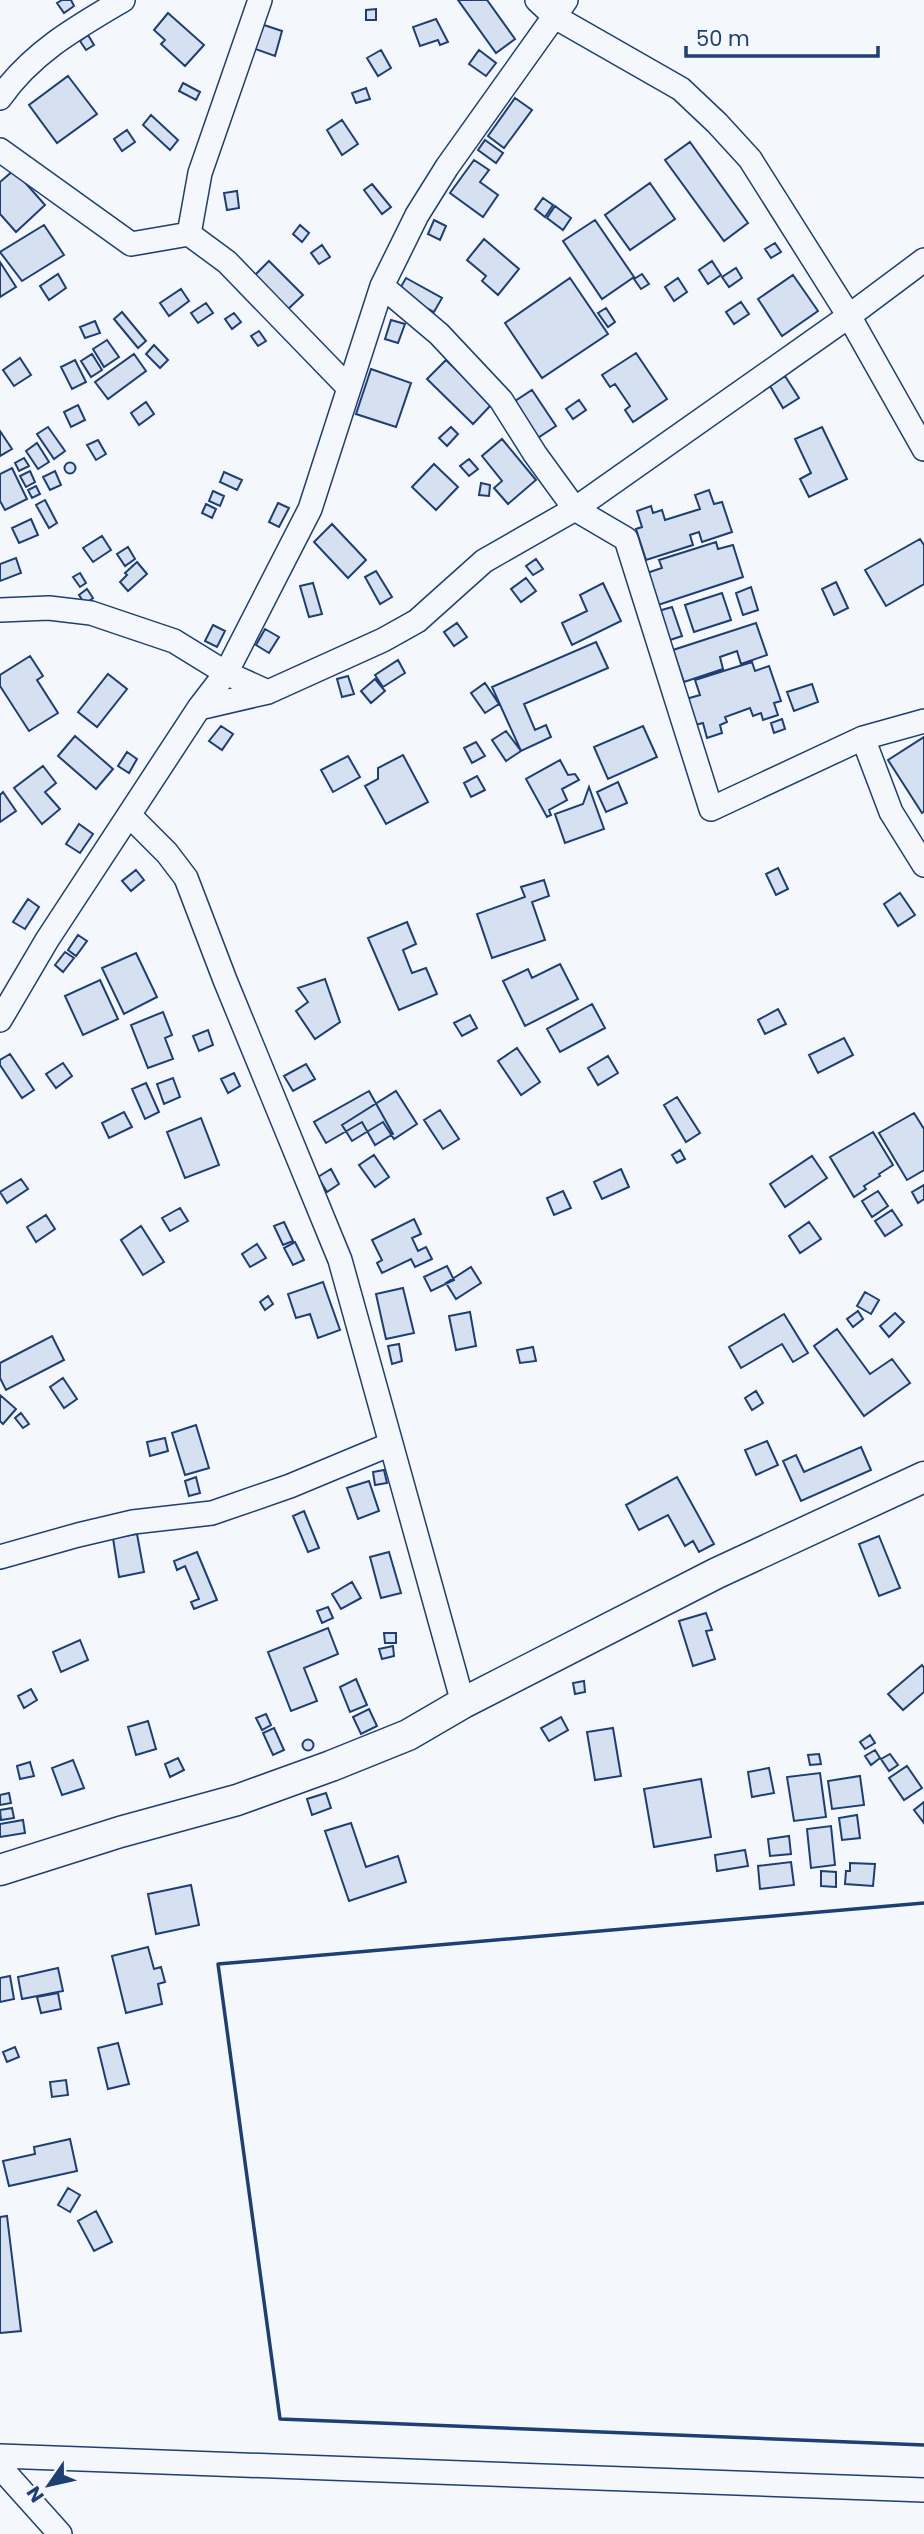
<svg xmlns="http://www.w3.org/2000/svg" width="924" height="2534" font-family="Poppins,sans-serif">
  <style>
    .building { fill: #d5e0f0; stroke: #1d3f73; stroke-width: 2 }
    .lines { fill: none; stroke-linecap: round; stroke-linejoin: round }
    .minor-casing { stroke: #1d3f73; stroke-width: 26 }
    .tertiary-casing { stroke: #1d3f73; stroke-width: 33 }
    .minor { stroke: #f4f7fb; stroke-width: 23 }
    .tertiary { stroke: #f4f7fb; stroke-width: 30 }
    .wall { stroke: #1d3f73; stroke-width: 3.5 }
  </style>
  <rect width="100%" height="100%" fill="#f4f7fb"/>
  <path class="building" d="M62,0H71L74,6L64,13L57,3Z
    M458,0H487L515,39L496,53Z
    M376,9V20H366V10Z
    M168,13L204,45L185,66L161,44L165,40L154,30Z
    M436,19L448,42L440,45L438,40L420,46L413,27Z
    M258,23L282,31L275,56L250,47Z
    M88,35L94,45L86,50L80,41Z
    M381,50L391,68L378,76L367,58Z
    M479,50L496,63L486,76L469,64Z
    M68,76L97,114L57,143L29,105Z
    M183,83L200,92L196,100L179,91Z
    M366,88L370,99L356,103L352,93Z
    M515,98L532,110L504,148L488,136Z
    M151,115L178,140L170,150L143,125Z
    M342,120L358,144L342,155L327,130Z
    M127,130L135,142L122,151L114,139Z
    M485,140L503,153L496,163L478,150Z
    M690,142L748,223L724,241L665,160Z
    M474,160L489,170L480,182L498,195L483,217L450,193Z
    M14,170L45,205L16,232L0,214V182Z
    M650,183L675,219L630,250L605,215Z
    M372,184L391,207L382,214L364,190Z
    M237,191L239,208L227,210L224,193Z
    M543,198L553,205L545,217L535,209Z
    M555,206L571,218L563,230L547,218Z
    M434,220L446,226L440,240L428,234Z
    M595,220L634,277L602,299L563,241Z
    M44,225L64,255L22,281L0,252Z
    M300,225L309,233L302,242L293,234Z
    M484,239L519,269L498,295L482,281L486,276L467,260Z
    M775,243L781,252L771,258L765,249Z
    M322,245L330,257L319,264L311,253Z
    M269,261L303,295L286,311L253,277Z
    M712,261L721,275L708,284L699,270Z
    M0,262L16,287L0,297Z
    M736,268L742,278L729,287L722,277Z
    M58,274L66,288L49,300L40,286Z
    M642,274L649,284L641,289L634,279Z
    M793,275L818,311L782,336L758,299Z
    M406,278L442,298L434,312L398,292Z
    M570,278L608,334L542,378L505,323Z
    M678,278L687,292L674,301L665,287Z
    M181,289L189,301L169,316L160,303Z
    M741,302L749,314L734,324L726,312Z
    M206,303L213,313L198,323L191,313Z
    M606,308L615,322L608,327L598,313Z
    M122,312L146,341L138,348L114,319Z
    M234,313L241,322L232,329L225,319Z
    M391,320L405,324L398,343L385,339Z
    M95,321L100,333L85,338L80,327Z
    M259,331L266,341L258,346L251,336Z
    M107,340L119,357L104,367L93,349Z
    M154,345L168,360L160,368L146,354Z
    M636,353L667,399L633,422L625,410L630,406L615,384L610,387L602,375Z
    M92,354L102,370L91,377L81,361Z
    M134,354L146,371L108,399L95,382Z
    M20,358L31,375L14,386L3,370Z
    M75,360L86,382L72,389L61,367Z
    M446,360L492,404L473,424L427,379Z
    M371,369L411,383L396,427L356,414Z
    M785,376L799,398L783,408L770,386Z
    M532,390L556,426L536,439L512,403Z
    M579,400L586,410L573,419L566,409Z
    M146,402L154,414L139,425L131,413Z
    M78,405L85,420L71,427L64,412Z
    M48,427L65,451L54,459L37,434Z
    M451,427L458,434L447,446L439,438Z
    M822,427L847,479L809,497L800,479L811,473L795,439Z
    M0,431L12,449L0,456Z
    M502,439L536,480L508,504L494,488L502,481L482,456Z
    M98,440L106,454L96,460L87,445Z
    M37,443L49,462L38,469L26,451Z
    M24,458L29,466L19,471L15,463Z
    M469,459L478,469L469,476L460,466Z
    M64.5 468a5.5 5.5 0 1 1 11 0a5.5 5.5 0 1 1-11 0Z
    M434,464L458,487L436,510L412,487Z
    M12,468L27,499L5,510L0,501V474Z
    M30,471L35,482L26,487L20,476Z
    M55,471L61,485L50,490L43,477Z
    M224,472L242,480L237,490L220,482Z
    M481,483L490,485L489,496L479,495Z
    M36,486L40,494L32,498L28,490Z
    M709,490L714,504L722,502L732,532L702,542L699,532L690,535L693,545L646,560L636,529L642,527L637,511L651,506L653,513L662,510L665,520L700,509L695,495Z
    M213,491L224,496L220,506L209,501Z
    M45,500L57,523L49,528L36,505Z
    M278,503L289,508L279,527L269,522Z
    M206,504L216,509L212,518L202,513Z
    M31,519L38,535L19,543L12,528Z
    M332,524L366,560L348,578L314,542Z
    M102,536L111,550L93,562L83,548Z
    M920,539L924,545V584L886,606L865,570Z
    M716,542L718,549L733,545L743,577L658,605L647,573L662,568L659,560Z
    M128,547L135,559L125,566L117,554Z
    M16,558L21,573L0,581V564Z
    M536,559L543,569L533,575L526,566Z
    M137,562L147,574L128,591L120,582L127,575L125,573Z
    M376,571L392,597L380,604L365,577Z
    M80,573L86,583L80,587L73,577Z
    M526,578L536,591L521,602L511,589Z
    M836,582L848,608L834,615L822,589Z
    M313,583L322,614L309,617L300,586Z
    M603,583L621,621L572,645L562,623L587,611L580,595Z
    M751,587L758,610L743,615L736,593Z
    M87,589L93,598L85,604L79,595Z
    M722,593L731,620L694,632L685,605Z
    M672,607L682,636L664,642L655,612Z
    M457,623L467,637L454,646L444,632Z
    M756,623L767,655L741,664L737,651L720,657L723,669L684,682L673,650Z
    M213,625L225,631L217,647L205,641Z
    M265,629L279,637L269,653L256,645Z
    M596,642L608,668L524,704L535,730L546,725L551,737L521,751L492,687Z
    M30,656L43,676L37,680L58,713L29,731L0,686V675Z
    M398,660L405,673L383,687L375,675Z
    M752,662L755,671L769,666L781,701L774,703L778,715L763,720L761,713L753,716L750,708L725,717L727,722L720,725L722,733L707,738L703,723L695,725L686,699L700,695L695,680Z
    M108,674L127,689L97,727L78,712Z
    M348,676L354,694L342,697L337,679Z
    M375,679L385,691L371,703L361,691Z
    M485,683L499,704L485,713L471,693Z
    M812,684L818,702L794,711L787,692Z
    M782,719L785,729L774,733L771,723Z
    M221,726L233,734L222,750L209,741Z
    M643,726L657,757L608,779L594,747Z
    M506,731L521,751L506,761L492,740Z
    M75,736L113,769L96,789L58,756Z
    M924,737V812L922,813L888,760Z
    M476,742L485,756L472,763L464,748Z
    M127,752L137,759L129,773L118,766Z
    M403,755L428,802L386,824L365,786L378,779V768Z
    M348,756L360,777L333,792L321,770Z
    M560,760L568,775L575,774L579,780L562,789L567,800L549,810L551,815L547,817L526,779Z
    M43,766L56,783L45,792L60,809L42,824L14,788Z
    M477,776L485,790L471,797L464,783Z
    M618,782L627,803L606,812L597,792Z
    M589,787L604,829L565,843L555,814L583,804Z
    M3,792L16,811L0,822V795Z
    M79,824L93,834L80,853L66,844Z
    M778,868L788,889L776,895L766,874Z
    M136,870L144,880L131,891L122,881Z
    M544,880L549,896L532,902L545,940L492,958L477,914L525,897L521,887Z
    M900,893L915,915L898,926L884,904Z
    M28,899L39,907L25,929L13,922Z
    M407,922L416,944L403,950L412,973L426,968L437,994L399,1010L368,938Z
    M78,935L87,941L76,956L68,950Z
    M65,952L74,958L63,972L55,965Z
    M136,953L157,997L124,1014L102,968Z
    M560,964L578,999L525,1026L503,981L528,969L532,978Z
    M325,979L340,1022L315,1039L296,1011L308,1002L298,988Z
    M100,980L118,1019L83,1035L65,996Z
    M592,1004L605,1028L560,1052L547,1029Z
    M778,1009L786,1024L765,1034L758,1020Z
    M163,1012L172,1035L165,1038L173,1059L148,1068L131,1025Z
    M470,1015L477,1028L462,1036L454,1023Z
    M208,1030L213,1045L199,1051L193,1036Z
    M844,1038L853,1055L818,1073L809,1055Z
    M517,1048L540,1082L521,1095L498,1061Z
    M10,1054L34,1090L22,1098L0,1065V1060Z
    M608,1056L618,1073L598,1085L588,1068Z
    M63,1063L72,1076L56,1088L46,1074Z
    M306,1064L315,1079L293,1091L284,1076Z
    M234,1073L240,1086L228,1093L221,1079Z
    M173,1078L180,1097L164,1104L157,1084Z
    M146,1083L159,1112L145,1119L132,1089Z
    M369,1091L393,1134L375,1145L362,1122L326,1143L314,1122Z
    M396,1091L417,1124L394,1139L383,1122L352,1141L342,1125Z
    M677,1097L700,1133L686,1142L664,1105Z
    M440,1110L459,1139L443,1149L424,1120Z
    M124,1112L132,1127L109,1138L102,1123Z
    M914,1113L924,1129V1170L907,1180L879,1133Z
    M201,1118L219,1165L185,1178L167,1132Z
    M873,1132L893,1165L879,1174L880,1176L864,1186L866,1189L854,1197L830,1157Z
    M680,1150L685,1159L677,1163L672,1155Z
    M374,1155L389,1177L375,1187L359,1165Z
    M812,1156L827,1178L785,1207L770,1184Z
    M331,1169L339,1184L327,1192L318,1177Z
    M621,1169L629,1187L602,1199L594,1182Z
    M21,1179L28,1189L7,1203L0,1192Z
    M924,1185V1199L918,1203L912,1192Z
    M563,1191L571,1208L554,1215L547,1198Z
    M878,1191L888,1206L872,1217L862,1201Z
    M180,1208L188,1221L170,1231L162,1218Z
    M892,1210L902,1225L885,1236L875,1221Z
    M46,1215L55,1229L36,1242L27,1227Z
    M414,1219L421,1234L412,1238L418,1251L426,1247L432,1259L415,1267L411,1259L382,1273L377,1263L382,1260L372,1240Z
    M284,1222L293,1241L283,1245L274,1226Z
    M809,1222L821,1239L800,1253L789,1236Z
    M141,1226L164,1262L143,1275L121,1240Z
    M295,1242L304,1260L293,1265L284,1248Z
    M257,1244L266,1258L250,1267L242,1254Z
    M447,1266L454,1280L431,1291L424,1277Z
    M471,1267L481,1283L456,1299L446,1283Z
    M323,1282L340,1330L318,1338L310,1314L296,1318L288,1294Z
    M403,1288L414,1333L386,1339L376,1294Z
    M865,1292L879,1300L871,1314L857,1306Z
    M268,1296L273,1304L265,1310L260,1302Z
    M858,1311L863,1319L853,1327L847,1319Z
    M470,1312L476,1346L456,1350L449,1316Z
    M895,1313L904,1322L889,1337L880,1326Z
    M784,1314L808,1353L793,1362L782,1344L741,1368L729,1347Z
    M837,1329L870,1374L892,1359L910,1383L864,1416L814,1346Z
    M52,1336L64,1360L6,1390L0,1378V1363Z
    M399,1344L402,1361L392,1364L388,1346Z
    M533,1347L536,1361L520,1363L517,1350Z
    M63,1378L77,1399L64,1408L50,1387Z
    M756,1391L763,1403L752,1410L745,1398Z
    M0,1395L16,1409L3,1424L0,1421Z
    M21,1413L29,1424L23,1428L15,1418Z
    M196,1425L209,1468L185,1475L172,1433Z
    M165,1438L168,1451L150,1456L147,1442Z
    M767,1441L778,1465L756,1475L745,1450Z
    M861,1447L871,1470L801,1501L783,1461L796,1455L804,1472Z
    M384,1470L387,1483L375,1485L373,1472Z
    M196,1477L200,1493L189,1496L185,1481Z
    M677,1477L714,1544L699,1552L693,1541L685,1546L668,1515L639,1530L626,1505Z
    M369,1481L379,1511L358,1519L347,1488Z
    M304,1511L319,1548L308,1552L293,1516Z
    M137,1534L144,1572L119,1577L113,1538Z
    M879,1536L900,1588L879,1596L859,1544Z
    M197,1552L217,1600L194,1609L191,1602L199,1599L185,1566L177,1570L174,1561Z
    M389,1552L401,1593L381,1598L370,1557Z
    M352,1582L361,1598L341,1609L332,1594Z
    M328,1607L333,1618L322,1623L317,1611Z
    M706,1613L712,1630L706,1631L715,1659L693,1666L679,1621Z
    M328,1628L338,1654L304,1668L317,1701L291,1711L268,1652Z
    M384,1633H396V1643H385Z
    M80,1640L88,1660L61,1672L53,1652Z
    M393,1646L394,1656L382,1659L379,1649Z
    M922,1665L924,1668V1692L903,1710L888,1694Z
    M356,1679L367,1705L350,1712L340,1687Z
    M584,1681L585,1692L575,1694L573,1683Z
    M31,1689L37,1700L24,1708L18,1696Z
    M369,1709L377,1726L361,1734L353,1717Z
    M266,1714L271,1725L262,1730L256,1718Z
    M561,1717L568,1730L549,1741L541,1728Z
    M148,1721L156,1749L136,1755L128,1727Z
    M274,1728L284,1750L273,1755L263,1733Z
    M613,1728L621,1776L595,1780L587,1732Z
    M870,1735L875,1743L865,1749L860,1742Z
    M302.5 1745a5.5 5.5 0 1 1 11 0a5.5 5.5 0 1 1-11 0Z
    M875,1750L880,1758L871,1765L865,1756Z
    M819,1754L821,1764L810,1765L808,1755Z
    M890,1754L898,1765L889,1771L881,1759Z
    M178,1758L184,1770L170,1777L165,1764Z
    M73,1760L84,1788L62,1795L52,1768Z
    M30,1762L34,1776L20,1779L17,1766Z
    M907,1766L922,1788L904,1800L889,1778Z
    M769,1768L774,1793L752,1797L748,1772Z
    M820,1773L826,1817L794,1821L787,1777Z
    M860,1776L864,1805L832,1809L828,1781Z
    M701,1779L711,1837L654,1847L644,1789Z
    M9,1793L11,1803L0,1805V1795Z
    M326,1793L331,1808L312,1815L307,1799Z
    M924,1802V1823L914,1810Z
    M12,1808L14,1818L1,1820L0,1810Z
    M857,1815L860,1838L842,1840L839,1818Z
    M23,1820L25,1833L0,1837V1824Z
    M351,1823L366,1867L398,1856L406,1882L349,1901L325,1831Z
    M831,1826L835,1865L811,1868L807,1829Z
    M789,1836L791,1854L770,1856L768,1839Z
    M745,1850L748,1866L717,1871L715,1855Z
    M791,1862L794,1885L760,1889L758,1866Z
    M850,1863L875,1864L873,1886L845,1884L846,1871H850Z
    M821,1871L836,1872V1887L821,1886Z
    M191,1885L199,1925L156,1934L148,1894Z
    M148,1947L154,1969L161,1967L165,1982L158,1984L162,2004L126,2013L112,1956Z
    M58,1968L63,1991L22,1999L18,1977Z
    M10,1976L14,1999L0,2002V1978Z
    M58,1993L61,2009L41,2013L37,1997Z
    M118,2043L129,2084L108,2089L98,2048Z
    M15,2047L19,2057L7,2062L3,2052Z
    M66,2080L68,2095L52,2097L50,2082Z
    M70,2139L77,2171L9,2186L3,2161L35,2154L34,2147Z
    M68,2188L80,2195L70,2212L58,2205Z
    M96,2211L112,2242L94,2251L78,2221Z
    M7,2216L21,2331L0,2333V2217Z"/>
  <g class="lines">
    <g class="minor-casing">
      <path id="minor" d="M537,0L555,17L681,89L717,123L750,159L849,316L924,449
        M0,98C31,53 77,27 123,0
        M0,150L131,244L189,234L227,262L349,388
        M189,234L200,173L260,0
        M382,286L439,334L501,400L535,454L575,509L626,539L711,809L863,738L891,812L924,865
        M0,610L49,608L91,613L174,641L226,673L268,692
        M199,708L268,692L383,640L417,621L484,561L575,509L849,316L924,260
        M863,738L924,721
        M129,815L167,853L186,878L225,980L340,1260L463,1703
        M0,1020L47,940L199,708L226,673L310,509L382,286L417,215L447,167L566,0
        M0,1557L78,1535L133,1522L212,1513L290,1486L391,1444
        M0,2456L924,2490
        M0,2467L60,2534"/>
    </g>
    <g class="tertiary-casing">
      <path id="tertiary" d="M0,1870L120,1832L237,1800L331,1766L408,1735L463,1703L717,1573L924,1477"/>
    </g>
    <use href="#minor" class="minor"/>
    <use href="#tertiary" class="tertiary"/>
    <path class="wall" d="M924,1903L218,1964L280,2419L924,2445"/>
  </g>
  <g transform="translate(49 2485) rotate(236)" stroke="#f4f7fb" stroke-width="5" paint-order="stroke">
  <path d="M0-5L12 26L0 18L-12 26Z" fill="#1d3f73"/>
  <text y="-10" font-size="19" font-weight="bold" text-anchor="middle" fill="#1d3f73">N</text>
  </g>
  <path d="M686 46v10h192v-10" fill="none" stroke="#1d3f73" stroke-width="3.5"/>
  <text x="696" y="46" font-size="21" fill="#1d3f73" stroke="#f4f7fb" stroke-width="5" paint-order="stroke">50 m</text>
</svg>
